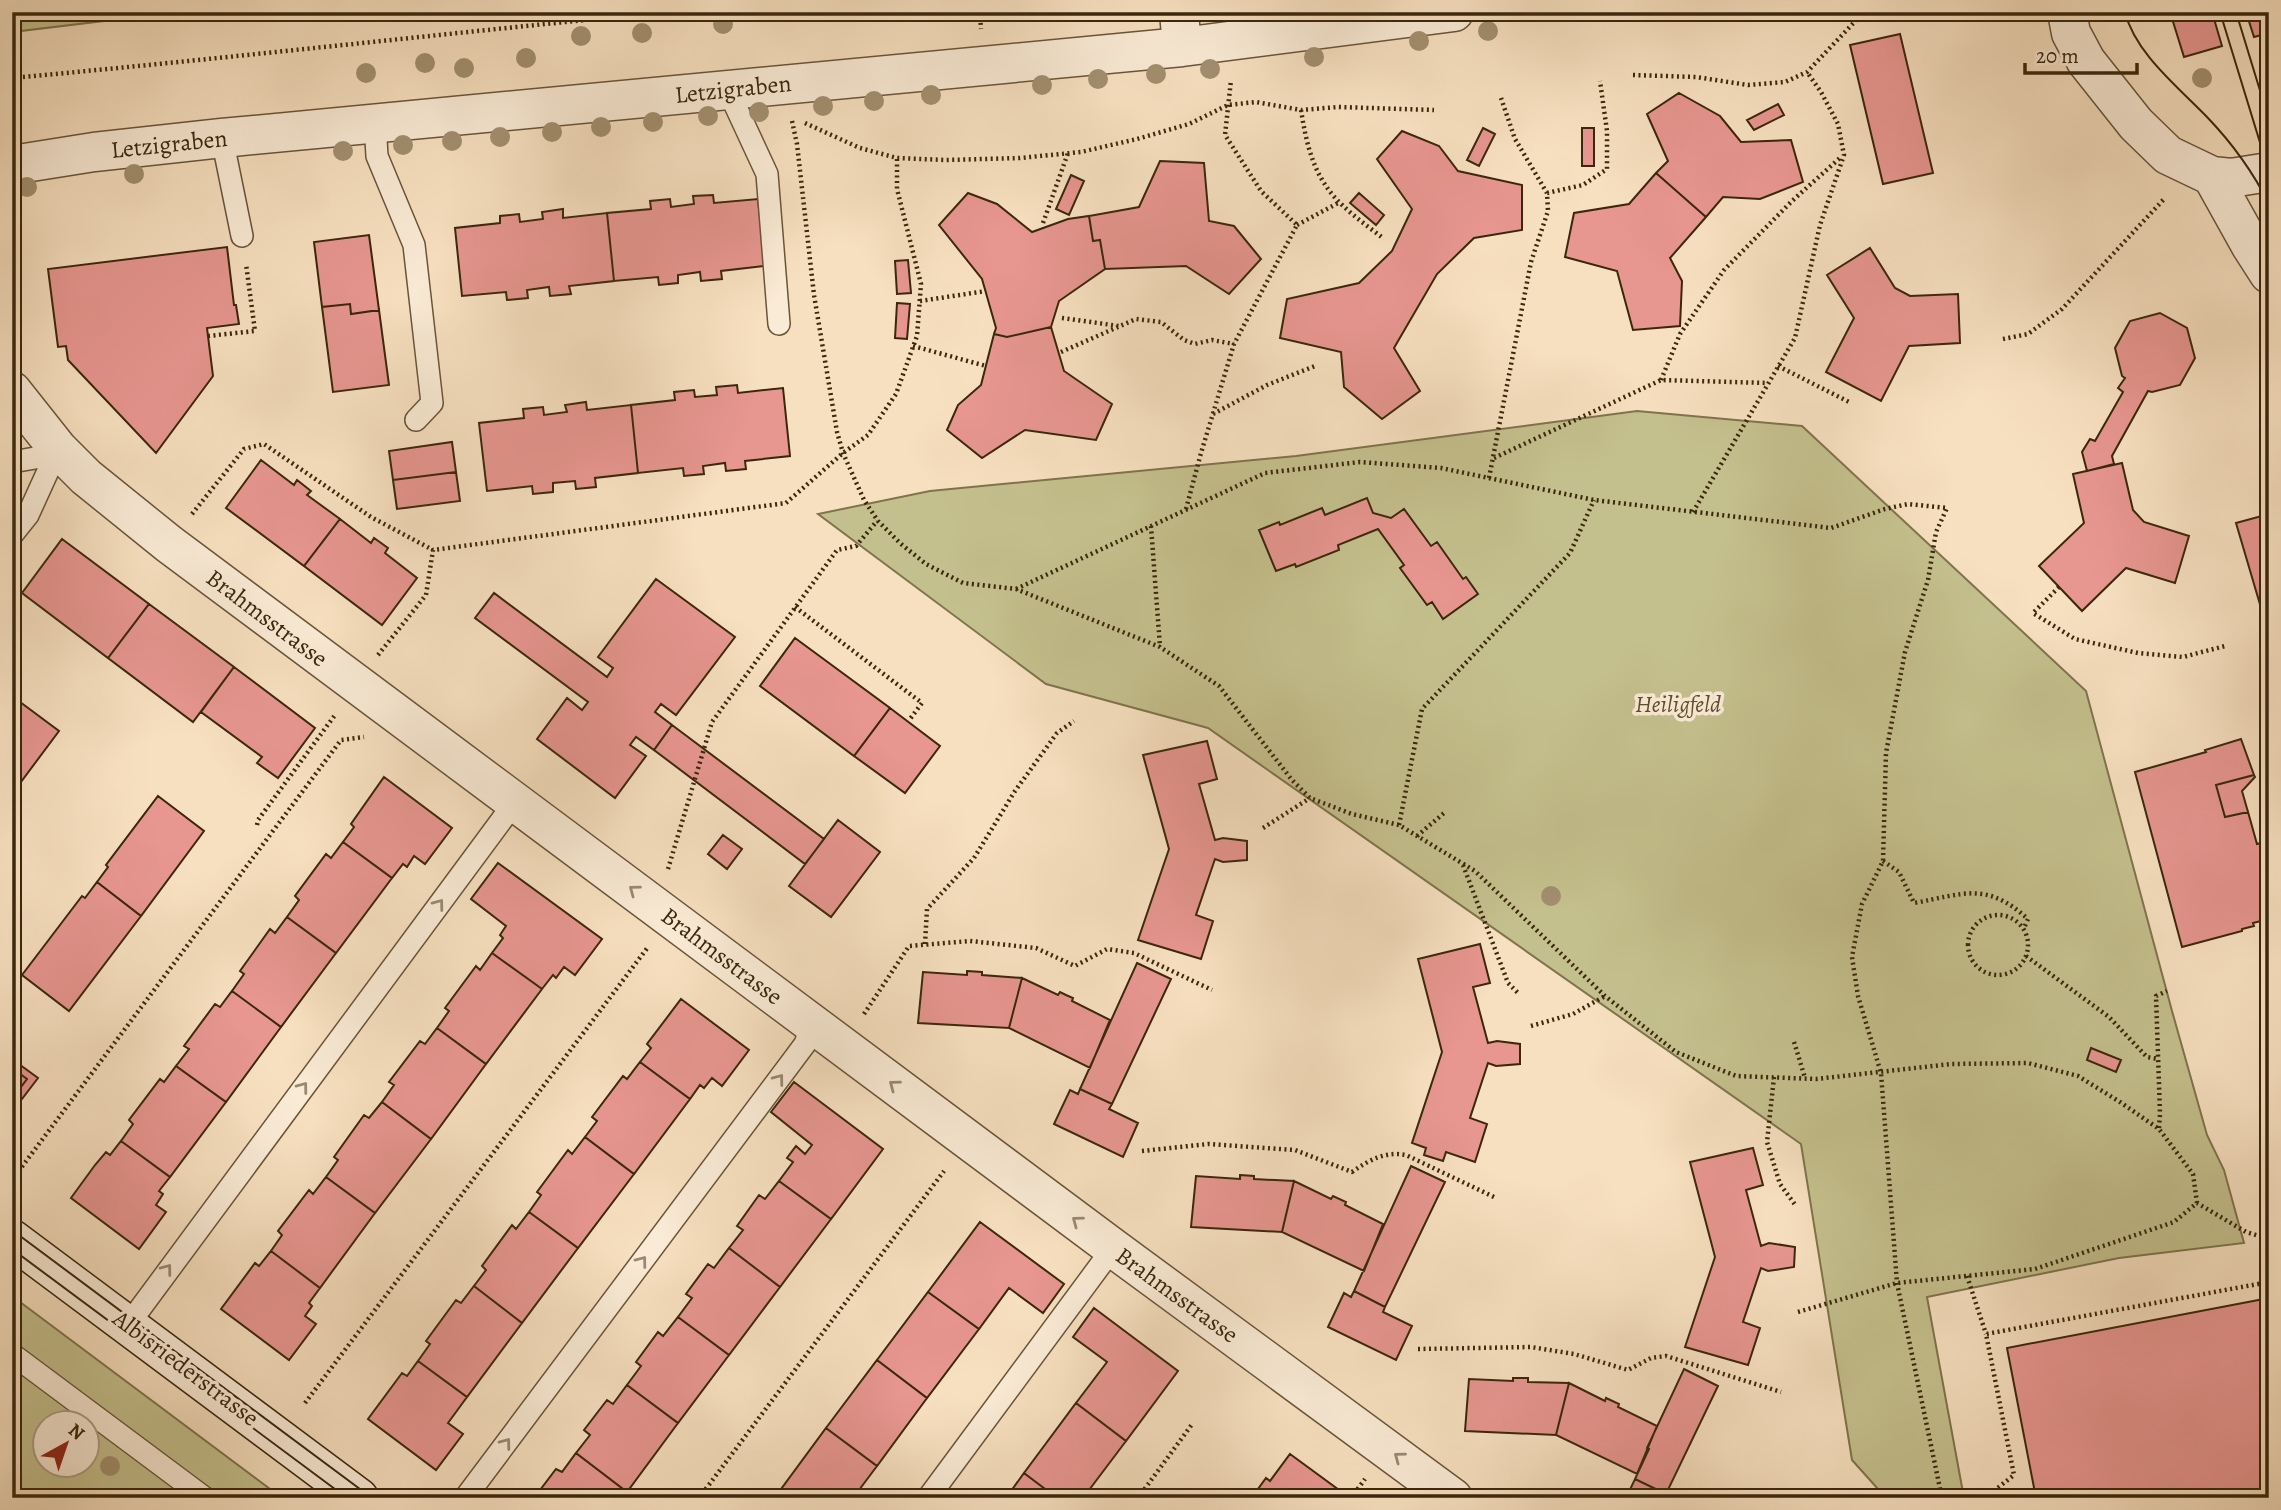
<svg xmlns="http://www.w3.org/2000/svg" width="2281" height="1510" font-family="Alegreya,serif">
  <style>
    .green { fill: #c4c08d; stroke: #7f744c; stroke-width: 2; fill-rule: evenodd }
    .building { fill: #e79690; stroke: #3a270c; stroke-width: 2 }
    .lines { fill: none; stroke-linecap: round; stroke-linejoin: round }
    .service-casing { stroke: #695539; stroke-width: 24 }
    .minor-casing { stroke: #695539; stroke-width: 41 }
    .tertiary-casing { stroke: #695539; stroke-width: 41 }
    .secondary-casing { stroke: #3a270c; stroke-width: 41 }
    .path { stroke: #3a270c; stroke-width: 4.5; stroke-dasharray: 2 3.5; stroke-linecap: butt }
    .service { stroke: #faebd6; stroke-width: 21 }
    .minor { stroke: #faebd6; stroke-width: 38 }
    .tertiary { stroke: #faebd6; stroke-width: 38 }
    .secondary { stroke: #faebd6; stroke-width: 38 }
    .tram { stroke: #3a270c; stroke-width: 2 }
    .tree { fill: #a28f6f }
    .oneway { stroke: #9a8971 }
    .labels { text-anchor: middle; stroke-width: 7; stroke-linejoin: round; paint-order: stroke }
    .street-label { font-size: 24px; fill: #3a270c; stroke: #faebd6 }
    .park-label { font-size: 24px; font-style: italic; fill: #5c4d2c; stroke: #faebd6 }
  </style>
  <rect width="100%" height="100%" fill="#f7e0c0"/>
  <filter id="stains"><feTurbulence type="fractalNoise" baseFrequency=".00286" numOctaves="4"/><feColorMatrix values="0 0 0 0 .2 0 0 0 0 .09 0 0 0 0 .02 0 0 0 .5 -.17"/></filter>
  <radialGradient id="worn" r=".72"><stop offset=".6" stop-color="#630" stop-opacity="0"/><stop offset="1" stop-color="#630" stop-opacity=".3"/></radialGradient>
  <path class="green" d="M12,12H179L12,32Z
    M1637,411L1802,426L2086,691L2172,1011L2207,1135L2224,1170L2244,1243L2119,1258L1927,1297L1964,1498H1886L1852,1460L1801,1144L1208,728L1046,684L818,514L930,491L1296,456Z
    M12,1296L282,1498H12ZM46,1422H88V1464H46Z"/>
  <path class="building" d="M78,12H113V15L79,19Z
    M2170,12H2212L2222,46L2184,57Z
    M2246,12H2269V33L2254,37Z
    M1900,34L1933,173L1883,184L1850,45Z
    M1679,93L1720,116L1741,142L1791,140L1803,182L1760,199L1723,197L1706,217L1656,173L1668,161L1647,114Z
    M1778,104L1784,115L1754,130L1747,120Z
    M1483,128L1495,134L1479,166L1467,160Z
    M1582,128H1594V166H1582Z
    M1402,131L1439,146L1458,171L1522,185V230L1474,238L1437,274L1394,348L1420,391L1382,419L1344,387L1341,352L1280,338L1287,299L1359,283L1392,251L1412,209L1377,159Z
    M1160,161L1204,163L1209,221L1234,226L1261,259L1229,294L1186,266L1105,269L1100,240L1093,241L1089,216L1139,207Z
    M1656,173L1706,217L1670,258L1682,281L1680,326L1633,330L1617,271L1565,257L1574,213L1629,204Z
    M1071,175L1084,181L1069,215L1056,209Z
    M968,193L997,204L1032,232L1068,219L1089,216L1093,241L1100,240L1105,269L1059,301L1051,327L1007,337L994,334L996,328L982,279L939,225Z
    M1359,193L1384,215L1376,225L1350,203Z
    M713,195L714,203L758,199L765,266L721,271L722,279L701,281L700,272L678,275V283L659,285L658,277L614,281L607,213L651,209L650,201L670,199L671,207L694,204L693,196Z
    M563,209V218L607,213L614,281L569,286L571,294L550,296L549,287L527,290L528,298L507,300L506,292L462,296L455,228L500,223V216L519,214L520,222L543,219L542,212Z
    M369,235L379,310L351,314L350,304L322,307L314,242Z
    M227,247L234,305H236L239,324L207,328L213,376L156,453L68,360L66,346L58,347L48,269Z
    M1870,248L1895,288L1910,296L1958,294L1960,343L1909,346L1881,401L1826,372L1854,318L1827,275Z
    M908,260L911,293L897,294L895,261Z
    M897,303L910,304L907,339L895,338Z
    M350,304L351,314L379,310L389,385L333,392L322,307Z
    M2160,313L2187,328L2195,358L2180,385L2152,392L2148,391L2112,456L2114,464L2087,471L2082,452L2090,439L2095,441L2123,392L2118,388L2125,378L2122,376L2115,348L2130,321Z
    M1051,327L1064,371L1112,404L1096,440L1025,430L982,458L947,430L958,405L981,385L994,334L1007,337Z
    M737,385L738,393L783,388L790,456L745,461L746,469L726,471L725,463L703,466L704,474L684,476L683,468L638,473L631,405L675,400L674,392L694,390L695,397L717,395L716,387Z
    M586,402L587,410L631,405L638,473L595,478L596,487L576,489L575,481L553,483V492L533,494L532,486L487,491L479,423L524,418L523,409L543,407L544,415L567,412L565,405Z
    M452,442L456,472L393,480L389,451Z
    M261,460L294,485L297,480L311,491L307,495L340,519L304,566L226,508Z
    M2122,463L2133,510L2144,522L2189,536L2175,583L2126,568L2082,611L2039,566L2084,523L2073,474Z
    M456,472L460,501L397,509L393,480Z
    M1367,498L1373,513L1391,518L1404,509L1431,546L1437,542L1463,579L1466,577L1478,594L1443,619L1432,602L1427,605L1400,568L1404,565L1378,529L1338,545L1339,550L1296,567L1295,564L1276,571L1259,530L1279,522L1280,525L1322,508L1325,515Z
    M2269,514V635L2236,523Z
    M340,519L371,543L374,538L388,548L385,553L417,578L382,625L304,566Z
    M62,539L149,604L108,658L22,593Z
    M656,579L735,637L676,715L661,704L655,712L672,725L654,750L636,737L630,745L646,756L615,798L537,739L567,698L582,710L588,702L475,618L494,593L607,677L613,668L598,657Z
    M149,604L234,667L193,722L108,658Z
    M795,638L890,708L854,756L760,686Z
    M234,667L315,728L278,778L257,763L262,757L201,712Z
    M12,696L59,731L12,794Z
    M890,708L940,746L905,793L854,756Z
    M672,725L824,839L805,864L654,750Z
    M2241,739L2254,775L2216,785L2225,817L2248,812L2257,844L2269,841V919L2253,923L2254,926L2242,929V931L2182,947L2135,772L2206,752L2205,750Z
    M1207,741L1217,779L1199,784L1215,840L1223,838L1247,841V860L1223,862L1215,859L1196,915L1213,921L1201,959L1138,940L1169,849L1143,755Z
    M2254,775L2255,777L2242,791L2248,812L2225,817L2216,785Z
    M384,777L452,828L425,864L414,856L407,867L403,864L392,878L343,842L354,827L351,824Z
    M158,796L204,831L141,916L97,882L108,867L106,865Z
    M838,820L880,852L831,917L789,886Z
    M723,835L742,849L727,869L708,854Z
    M343,842L392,878L336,953L287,917L299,900L295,896L326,854L331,858Z
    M498,863L602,939L575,975L564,967L556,978L553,975L542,989L492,953L503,938L500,935L506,926L471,899Z
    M97,882L141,916L69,1011L22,975L82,896L85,898Z
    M287,917L336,953L281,1027L232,991L244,974L240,971L270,929L275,933Z
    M1480,944L1490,983L1473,987L1488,1043L1497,1041L1520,1044V1064L1496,1066L1488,1063L1470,1118L1487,1124L1475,1162L1446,1152L1443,1161L1424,1155L1426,1148L1412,1143L1442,1052L1418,959Z
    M492,953L542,989L486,1064L437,1028L449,1011L445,1008L476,966L480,970Z
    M1137,963L1171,979L1112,1104L1080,1089Z
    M967,971L982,972V975L1022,978L1009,1028L918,1023L923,972L967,975Z
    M1022,978L1058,995L1060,992L1066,995L1073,998L1072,1001L1110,1020L1090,1068L1009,1028Z
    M232,991L281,1027L226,1102L176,1066L189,1049L184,1046L215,1004L220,1007Z
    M681,999L749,1050L722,1086L712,1078L704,1088L700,1085L690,1099L640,1062L651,1048L647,1044Z
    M437,1028L486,1064L431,1139L382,1102L394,1085L389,1082L420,1041L425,1044Z
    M2091,1048L2121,1060L2116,1072L2087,1060Z
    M12,1059L38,1078L12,1112V1099L27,1079L12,1068Z
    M640,1062L690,1099L634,1174L585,1137L597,1121L592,1117L623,1076L627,1079Z
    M176,1066L226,1102L170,1177L121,1141L133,1124L129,1120L160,1079L164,1082Z
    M12,1068L27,1079L12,1099Z
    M794,1082L883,1149L831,1219L779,1181L793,1162L787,1158L796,1146L805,1154L812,1145L771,1112Z
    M1080,1089L1112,1104L1109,1109L1138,1123L1123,1157L1054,1124L1070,1090L1078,1094Z
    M382,1102L431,1139L375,1213L326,1177L338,1160L334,1157L364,1115L369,1118Z
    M585,1137L634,1174L578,1248L529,1212L541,1195L537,1192L568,1150L572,1154Z
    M121,1141L170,1177L159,1191L163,1194L156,1205L166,1212L139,1249L71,1198L95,1165L106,1152L110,1155Z
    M1753,1148L1763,1185L1746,1190L1761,1246L1769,1243L1795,1247L1794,1267L1768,1271L1761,1268L1743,1322L1760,1328L1748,1365L1685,1347L1715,1257L1690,1162Z
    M1411,1166L1445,1182L1385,1307L1354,1291Z
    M1240,1175L1254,1176V1179L1294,1181L1282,1232L1191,1227L1196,1176L1240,1179Z
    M326,1177L375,1213L320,1288L271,1251L282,1235L278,1231L309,1190L313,1194Z
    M779,1181L831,1219L780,1287L729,1248L743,1230L737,1226L759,1195L765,1199Z
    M1294,1181L1331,1199L1333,1196L1346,1202L1345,1205L1383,1224L1364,1271L1282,1232Z
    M529,1212L578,1248L522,1323L474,1286L486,1270L482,1266L512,1225L516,1229Z
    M980,1222L1064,1284L1043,1313L1009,1288L979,1329L928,1292Z
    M729,1248L780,1287L729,1355L678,1317L692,1298L686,1294L708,1264L714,1268Z
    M271,1251L320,1288L309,1303L312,1306L305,1316L316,1324L289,1360L221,1309L255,1263L259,1266Z
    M474,1286L522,1323L467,1397L418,1361L430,1344L426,1341L456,1300L461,1303Z
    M1354,1291L1385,1307L1383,1312L1412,1326L1396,1360L1328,1327L1344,1293L1351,1297Z
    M928,1292L979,1329L927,1398L877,1360Z
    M2269,1298V1498H2036L2007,1348Z
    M1094,1308L1178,1371L1126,1441L1076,1403L1107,1362L1073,1337Z
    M678,1317L729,1355L678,1423L627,1385L641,1366L636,1362L658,1332L663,1336Z
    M877,1360L927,1398L877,1466L826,1428Z
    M418,1361L467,1397L448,1423L463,1434L436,1470L368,1419L402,1373L407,1376Z
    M1684,1369L1718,1386L1666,1494L1635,1479L1649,1449L1647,1448Z
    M1513,1378H1528V1382L1569,1383L1556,1435L1465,1431L1469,1379L1513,1381Z
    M1569,1383L1605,1401L1606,1398L1619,1404L1618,1407L1657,1426L1637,1474L1556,1435Z
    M627,1385L678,1423L627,1492L576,1453L590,1435L584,1430L607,1400L613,1404Z
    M1076,1403L1126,1441L1083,1498H1057L1024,1473Z
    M826,1428L877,1466L853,1498H778L776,1496Z
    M576,1453L627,1492L623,1498H534L556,1469L562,1472Z
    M1290,1454L1339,1490L1333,1498H1255L1253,1496L1266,1478L1270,1481Z
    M1024,1473L1057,1498H1006Z
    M1635,1479L1666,1494L1665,1498H1626Z"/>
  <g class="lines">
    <g class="service-casing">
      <path id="service" d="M728,90L767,174L779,324
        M375,123L377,156L414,245L432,403L416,420
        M222,138L242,236
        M12,462L35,458L58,449
        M12,535L28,515L58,449
        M128,1325L515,802
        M12,1354L205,1498
        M465,1498L805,1044L812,1024
        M928,1498L1113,1248"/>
    </g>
    <g class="minor-casing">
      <path id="minor" d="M1179,12L1182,47
        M12,165L94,152L222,138L1182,47L1454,12
        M12,391L58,449L86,477L169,544L1113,1248L1453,1498"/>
    </g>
    <g class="tertiary-casing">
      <path id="tertiary" d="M2067,12L2071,33L2086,61L2136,124L2168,155L2212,176L2231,178L2269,172
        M2212,176L2251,246L2269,274"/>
    </g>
    <g class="secondary-casing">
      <path id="secondary" d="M12,1239L359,1498"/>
    </g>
    <path class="path" d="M980,12L981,29
      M1633,75L1696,77L1748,85L1785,82L1807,72L1864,12
      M12,78C231,58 448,33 667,12
      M1301,110C1305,135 1310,161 1324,183C1338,206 1364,223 1384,239
      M792,121L797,144L814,295L837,432L843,453L864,500L878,521L901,544L926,564L963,583L1016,589L1160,647L1219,686L1292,780L1310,798L1352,814L1399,825L1475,871L1605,996L1676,1052L1736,1076L1816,1079L1951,1064L2028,1063L2078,1076L2120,1102L2159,1129L2193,1174L2197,1203
      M805,123L860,148L897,158L946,160L1020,158L1081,152L1137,139L1189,124L1228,105L1256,102L1301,110L1338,107L1434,110
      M1547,193L1583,185L1607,169V131L1600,81
      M1043,223L1068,153
      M1297,225L1340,202
      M920,301L986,291
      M1062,318L1119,326
      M208,336L255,331L246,264
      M2003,339L2028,334L2062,309L2164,199
      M913,346L986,366
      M1061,352L1136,319L1161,322L1184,340L1195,344L1212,340L1234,344
      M1778,366L1851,403
      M1661,380L1680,334L1724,270L1792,201L1841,157
      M1213,414L1267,385L1315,366
      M1494,458L1661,380L1768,383
      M1489,478L1531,262L1548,211L1547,193L1515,139L1501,98
      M1186,509L1201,453L1234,344L1297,225L1261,191L1225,135L1231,80
      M1693,512L1795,338L1820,225L1844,155L1838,124L1821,92L1807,72
      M192,514L244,449L264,444L371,517L433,550
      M1151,526L1160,647
      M2059,587L2033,613L2075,639L2138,653L2183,657L2225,646
      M1016,589L1265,473L1360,462L1441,468L1594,500L1831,528L1885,509L1908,504L1947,508L1936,532L1928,580L1905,652L1886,753L1883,861L1862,904L1852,957L1858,996L1881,1073L1897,1283L1942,1498
      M795,607L922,703L910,719
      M378,655L426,595L433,550L786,503L843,453L868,435L896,394L917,336L921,284L897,189V158
      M257,825L258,820L335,715
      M1399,825L1422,709L1570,553L1594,500
      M1263,828L1310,798
      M1417,836L1444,813
      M1883,861L1899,872L1914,903C1964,894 1986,881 2028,919L2024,928
      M1463,865L1508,983L1519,994
      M668,869L712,722L837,550L856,546L877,521
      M1968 945a30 30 0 1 1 60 0a30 30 0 1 1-60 0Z
      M925,944L927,909L974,858L1015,791L1057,733L1074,721
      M2026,956L2109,1017L2147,1057L2158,1059
      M864,1014L909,946L970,941L1036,948L1075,966L1107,949L1134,953L1212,990
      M1531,1026L1573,1014L1605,996
      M1794,1042L1805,1078
      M1774,1077L1767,1142L1780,1184L1796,1206
      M2159,1128L2160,1114L2156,996L2167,991
      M1142,1151L1208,1144L1295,1150L1352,1172C1369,1160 1385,1151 1406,1155L1494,1197
      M12,1180L341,740L364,737
      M1967,1276L1986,1334
      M1798,1312L1897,1283L2035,1269L2174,1222L2197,1203L2246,1232L2269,1239
      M1418,1349L1531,1347L1574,1354L1628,1370L1651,1358L1666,1356L1781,1392
      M305,1403L648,947
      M699,1498L944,1171
      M1138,1498L1193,1423
      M1351,1498L1365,1479
      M1985,1498L2014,1475L1986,1334L2269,1282"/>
    <use href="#service" class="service"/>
    <use href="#minor" class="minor"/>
    <use href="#tertiary" class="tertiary"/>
    <use href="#secondary" class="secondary"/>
    <path class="tram" d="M2125,12C2135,53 2178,87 2207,117C2232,143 2253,172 2269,204
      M2220,12L2269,172
      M2236,12L2269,120
      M12,1230L372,1498
      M12,1249L347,1498"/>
  </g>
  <g class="tree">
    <circle cx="723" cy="24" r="10"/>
    <circle cx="1488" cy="31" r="10"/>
    <circle cx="642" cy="33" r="10"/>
    <circle cx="581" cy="36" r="10"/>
    <circle cx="1419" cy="41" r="10"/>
    <circle cx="1314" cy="57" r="10"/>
    <circle cx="526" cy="58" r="10"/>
    <circle cx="425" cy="63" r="10"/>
    <circle cx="464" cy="68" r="10"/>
    <circle cx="1210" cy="69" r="10"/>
    <circle cx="366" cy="73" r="10"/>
    <circle cx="1156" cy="74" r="10"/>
    <circle cx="2202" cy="78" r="10"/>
    <circle cx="1098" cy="79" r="10"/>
    <circle cx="1042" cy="85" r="10"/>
    <circle cx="931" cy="95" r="10"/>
    <circle cx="874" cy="101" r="10"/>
    <circle cx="823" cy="106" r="10"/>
    <circle cx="759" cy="112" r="10"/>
    <circle cx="708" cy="116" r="10"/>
    <circle cx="653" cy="122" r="10"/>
    <circle cx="601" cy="127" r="10"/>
    <circle cx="552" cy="132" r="10"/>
    <circle cx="500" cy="137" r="10"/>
    <circle cx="452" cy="141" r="10"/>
    <circle cx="403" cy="145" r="10"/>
    <circle cx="343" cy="151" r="10"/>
    <circle cx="134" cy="174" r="10"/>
    <circle cx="27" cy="187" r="10"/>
    <circle cx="1551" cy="896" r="10"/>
    <circle cx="110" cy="1466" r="10"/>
  </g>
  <defs><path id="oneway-chevron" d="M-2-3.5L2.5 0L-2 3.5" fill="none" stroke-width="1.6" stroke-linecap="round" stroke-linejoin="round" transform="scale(1.75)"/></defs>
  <g class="oneway">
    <use href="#oneway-chevron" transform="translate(634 890) rotate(-143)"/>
    <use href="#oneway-chevron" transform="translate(439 904) rotate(-53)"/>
    <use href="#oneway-chevron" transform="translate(779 1079) rotate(-53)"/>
    <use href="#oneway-chevron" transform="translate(894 1085) rotate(-143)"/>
    <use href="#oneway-chevron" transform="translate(303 1087) rotate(-53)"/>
    <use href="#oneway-chevron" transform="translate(1077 1221) rotate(-143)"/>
    <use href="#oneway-chevron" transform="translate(642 1261) rotate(-53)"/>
    <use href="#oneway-chevron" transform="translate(167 1269) rotate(-53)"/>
    <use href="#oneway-chevron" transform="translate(506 1443) rotate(-53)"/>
    <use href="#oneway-chevron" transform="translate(1399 1457) rotate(-143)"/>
  </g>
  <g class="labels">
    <g class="street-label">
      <text transform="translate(733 89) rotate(-6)" y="8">Letzigraben</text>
      <text transform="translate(169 144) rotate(-6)" y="8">Letzigraben</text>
      <text transform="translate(267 618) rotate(37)" y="8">Brahmsstrasse</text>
      <text transform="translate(722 956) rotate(37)" y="8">Brahmsstrasse</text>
      <text transform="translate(1177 1295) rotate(36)" y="8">Brahmsstrasse</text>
      <text transform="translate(186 1368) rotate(37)" y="8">Albisriederstrasse</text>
    </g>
    <g class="park-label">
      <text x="1678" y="712">Heiligfeld</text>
    </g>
  </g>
  <rect width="2281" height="1510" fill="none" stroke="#f7e0c0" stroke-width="42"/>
  <rect x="14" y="14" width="2253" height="1482" fill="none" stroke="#3a270c" stroke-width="3.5"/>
  <rect x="21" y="21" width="2239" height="1468" fill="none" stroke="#3a270c" stroke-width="2"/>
  <g transform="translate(66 1444) rotate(40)"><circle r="33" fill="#faebd6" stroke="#ad9d85" stroke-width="2"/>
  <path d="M0-5L12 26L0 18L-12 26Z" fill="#8f2418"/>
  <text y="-10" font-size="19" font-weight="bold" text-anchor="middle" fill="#3a270c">N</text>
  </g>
  <path d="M2025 63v10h112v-10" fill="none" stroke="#3a270c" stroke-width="3.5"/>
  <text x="2036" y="63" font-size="21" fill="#3a270c" stroke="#faebd6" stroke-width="5" paint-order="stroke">20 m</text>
  <rect width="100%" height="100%" filter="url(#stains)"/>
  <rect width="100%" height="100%" fill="url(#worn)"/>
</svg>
